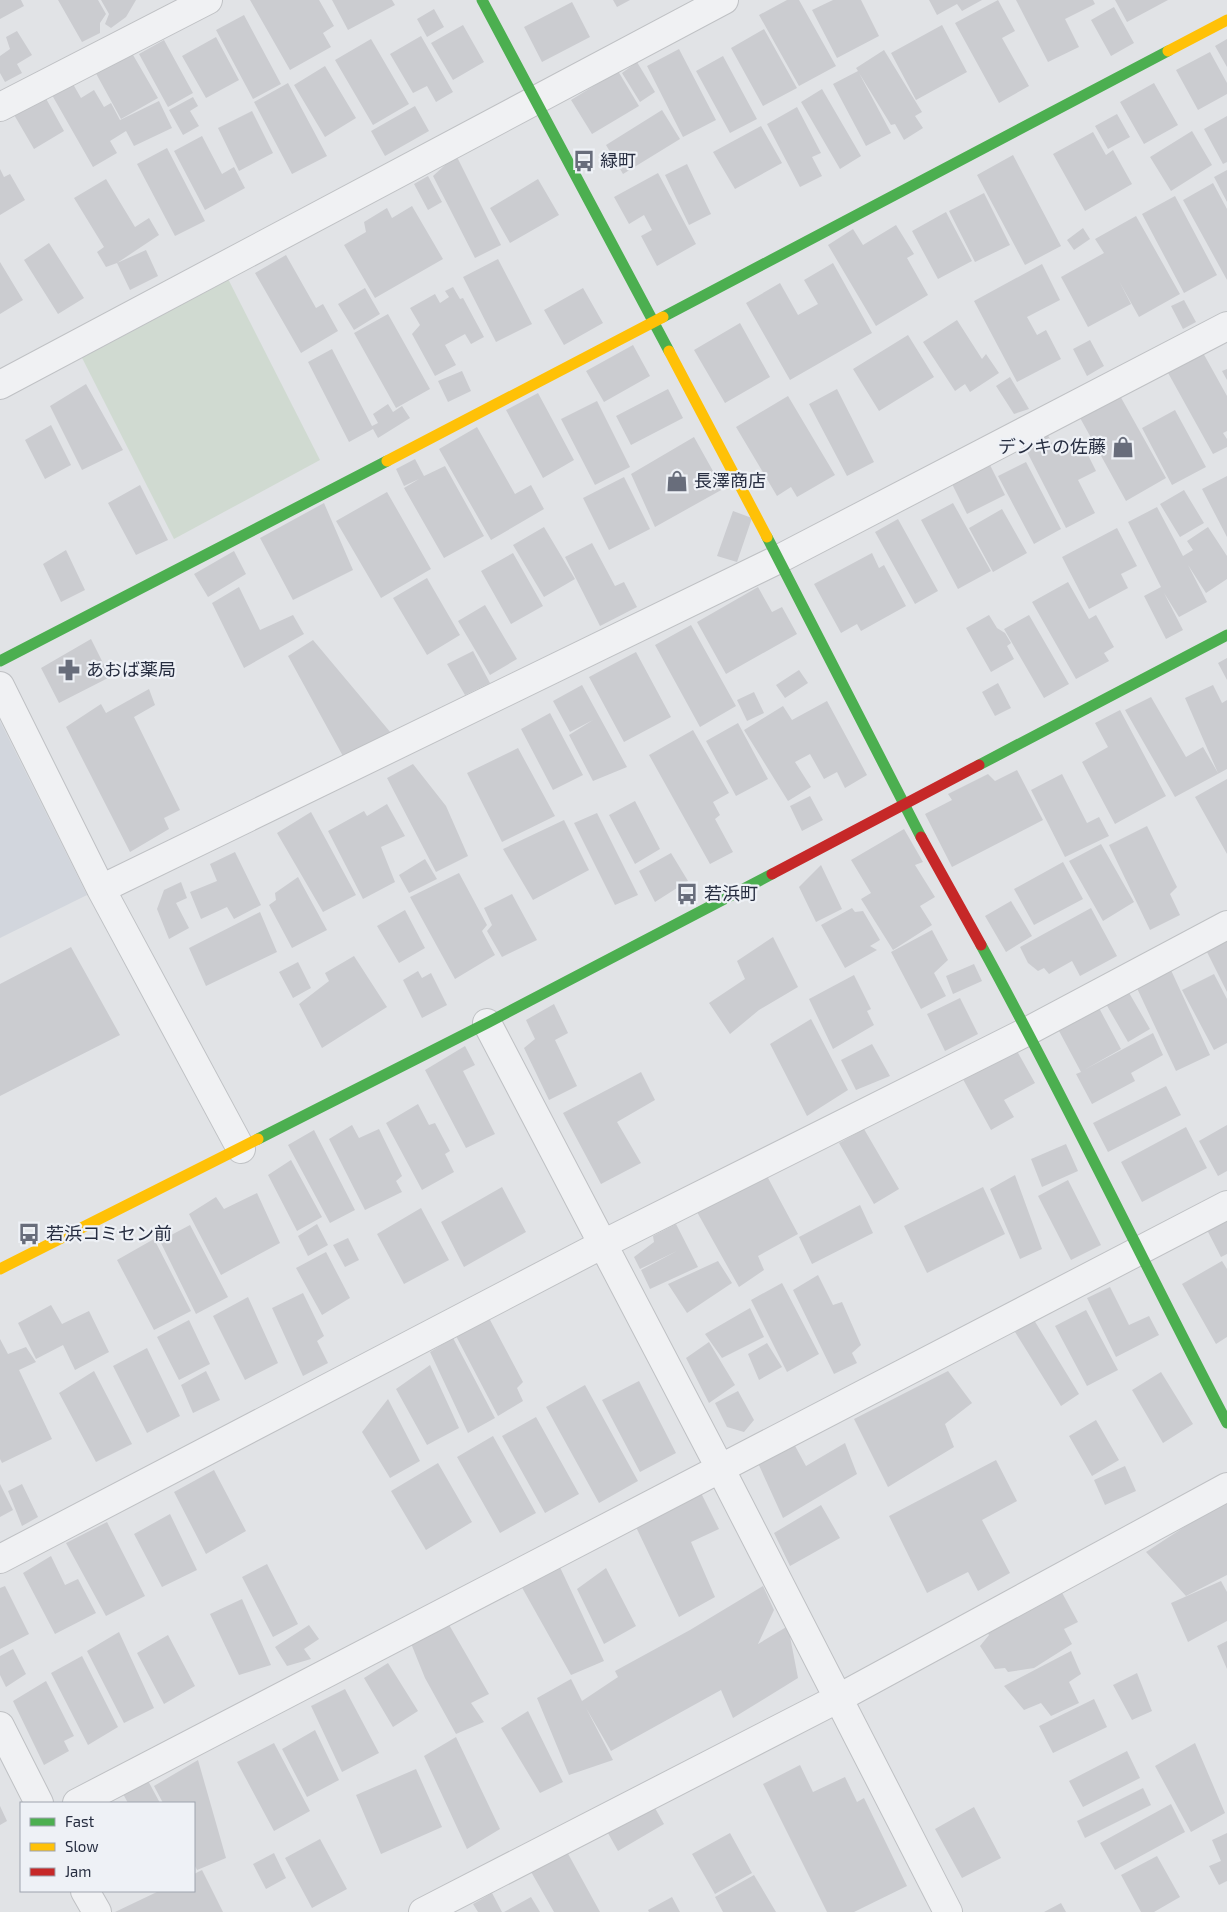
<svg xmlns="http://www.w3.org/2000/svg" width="1227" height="1912" font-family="'Exo 2','Noto Sans JP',sans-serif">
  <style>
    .built { fill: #d2d6dd }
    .green { fill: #d0dad1 }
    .building { fill: #cbccd0 }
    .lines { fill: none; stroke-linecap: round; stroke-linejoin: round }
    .street-casing { stroke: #bfc1c4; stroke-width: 30 }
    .street { stroke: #f0f1f3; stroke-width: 28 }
    .fast { stroke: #4caf50; stroke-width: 11 }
    .slow { stroke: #ffc107; stroke-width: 11 }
    .jam { stroke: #c62828; stroke-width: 11 }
    .labels { text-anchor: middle; stroke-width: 4.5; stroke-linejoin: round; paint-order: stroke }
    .poi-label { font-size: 18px; fill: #272e41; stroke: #eef1f6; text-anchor: start }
  </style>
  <rect width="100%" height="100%" fill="#e1e3e6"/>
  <path class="built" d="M0,721L87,895L0,938Z"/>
  <path class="green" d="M223,269L320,460L174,539L77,348Z"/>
  <path class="building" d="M0,0H21L24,6L0,19Z
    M58,0H98L106,14L100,23V33L82,42Z
    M101,0H136L126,17L111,28L105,24L109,14Z
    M250,0H319L334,26L323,33L331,47L290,70Z
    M332,0H392L395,5L348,30Z
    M613,0H630L617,7Z
    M787,0H799L836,66L799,86L759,15Z
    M833,0H861L879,36L837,58L812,10Z
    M929,0H982L962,11L957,4L937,15Z
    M998,0L1015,31L1002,38L1029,86L999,103L955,23Z
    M1016,0H1093L1095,4L1065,19L1079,47L1048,62Z
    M1115,0H1168L1127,22Z
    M572,2L590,37L542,62L524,27Z
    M1114,7L1134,43L1111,56L1091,20Z
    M434,9L444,27L427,37L417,19Z
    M244,15L281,84L253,99L216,30Z
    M463,25L484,62L453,80L431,43Z
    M942,25L967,72L916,100L891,53Z
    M764,29L797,88L763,106L731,48Z
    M17,31L32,55L17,64L22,73L5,82L0,73V56L10,49L6,37Z
    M421,36L453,92L436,102L427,86L413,93L390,54Z
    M216,37L239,80L206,98L182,56Z
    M371,39L409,104L373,125L335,60Z
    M1227,39V67L1215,46Z
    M164,40L193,93L168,107L139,54Z
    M129,48L158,98L121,119L93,68Z
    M679,49L716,120L683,137L647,66Z
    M884,50L922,112L915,116L923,128L904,140L895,124L891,125L859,73L891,133L866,146L833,84L858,71L856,68Z
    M1210,52L1227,83V94L1198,110L1176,70Z
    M723,56L757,119L730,133L696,71Z
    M637,62L655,92L640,102L622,73Z
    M325,66L356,118L325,137L294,85Z
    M618,71L639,106L592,134L571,100Z
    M69,77L81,98L94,90L104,107L111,103L120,120L159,101L172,128L134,146L126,131L110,141L117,153L93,167L48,88Z
    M288,83L327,156L292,174L254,102Z
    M1154,83L1178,125L1144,144L1120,102Z
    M822,89L861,156L840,169L801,102Z
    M44,95L64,131L34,149L13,113Z
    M193,97L198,106L190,111L199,126L183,135L169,110Z
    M415,106L429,131L385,156L371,131Z
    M797,107L821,153L812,157L822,176L800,187L767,124Z
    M662,110L680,139L623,174L606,145Z
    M252,111L273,153L239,171L218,128Z
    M1117,114L1130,137L1108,149L1095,126Z
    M1227,116V162L1223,164L1204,129Z
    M761,126L782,163L735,189L713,152Z
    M1192,131L1212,165L1171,191L1150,157Z
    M1093,132L1106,155L1113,150L1132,184L1085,211L1053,154Z
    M202,136L222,174L234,167L245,188L205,210L174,151Z
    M167,148L205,221L175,236L137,164Z
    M456,155L501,245L475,258L433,176Z
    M1013,155L1061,246L1025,265L977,175Z
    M687,164L711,214L689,225L665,175Z
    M0,169L4,177L10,174L25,200L0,215Z
    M1227,170V202L1214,177Z
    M658,173L696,244L657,266L641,236L652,230L644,215L629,224L614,197Z
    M428,176L442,202L428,210L414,184Z
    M106,179L135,227L149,218L159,235L117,263L106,267L97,252L104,247L74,198Z
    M538,179L559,215L510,243L490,208Z
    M1213,183L1227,209V280L1183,200Z
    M984,193L1010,245L975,262L949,211Z
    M1175,196L1217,275L1184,293L1142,214Z
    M412,206L443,259L375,298L344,245L366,232L364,222L387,208L392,218Z
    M946,212L972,261L938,279L912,231Z
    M1136,216L1180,294L1139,317L1119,281L1131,304L1088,327L1061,277L1104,253L1095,239Z
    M896,225L914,254L907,258L928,295L876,326L828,245L853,229L863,245Z
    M1083,228L1090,239L1074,250L1067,240Z
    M49,243L84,298L58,314L24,260Z
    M146,250L158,276L130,290L117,263Z
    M286,255L316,308L323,304L338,331L301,353L255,273Z
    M498,259L532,324L496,342L463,277Z
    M0,262L23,300L0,314Z
    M833,263L872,333L790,380L746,303L780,283L798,315L818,304L804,280Z
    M1042,264L1060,300L1027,317L1037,335L1046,330L1061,359L1017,382L974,301Z
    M453,287L460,299L463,298L484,337L471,344L465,334L445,345L456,365L435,376L412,334L420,325L410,308L435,294L440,303L449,297L445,291Z
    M365,288L380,314L354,330L338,304Z
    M583,288L603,323L564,345L544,310Z
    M1184,300L1196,322L1183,329L1171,306Z
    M388,314L430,389L396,408L354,333Z
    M957,320L982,359L986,354L999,373L970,392L965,384L955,391L923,342Z
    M740,323L770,377L725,403L694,350Z
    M908,335L934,377L879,411L853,369Z
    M1090,340L1104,366L1087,376L1073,349Z
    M633,345L650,376L604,402L586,371Z
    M332,349L372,426L378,423L373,414L388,404L393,412L402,406L410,418L378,438L373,429L349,442L308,362Z
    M1202,351L1227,396V431L1223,433L1227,439V447L1213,454L1167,371Z
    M1227,369V380L1222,371Z
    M462,371L471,391L448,402L438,381Z
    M1010,377L1029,409L1014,414L996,386Z
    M86,384L123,450L82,470L50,406Z
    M668,389L683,418L631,445L616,416Z
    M837,389L874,462L847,476L809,404Z
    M538,393L574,460L543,478L506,410Z
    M1119,394L1166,478L1126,501L1079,416Z
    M788,396L835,475L797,497L791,487L777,496L736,427Z
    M597,401L630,467L595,485L561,419Z
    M1175,410L1206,467L1172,485L1142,428Z
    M51,425L71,465L45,479L25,440Z
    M477,427L515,494L531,485L544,509L491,540L439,449Z
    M1046,431L1056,452L1080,439L1096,471L1078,480L1095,513L1066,528L1023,444Z
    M694,437L723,489L655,527L631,474Z
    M415,459L424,476L445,466L484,536L444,558L404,488L419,479L404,486L396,469Z
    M988,461L1005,495L967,514L950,480Z
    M1026,462L1061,529L1034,544L998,476Z
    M1227,476V537L1202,489Z
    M624,477L650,529L609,550L583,498Z
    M140,485L168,540L136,555L108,503Z
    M1184,490L1204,523L1180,537L1160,504Z
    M387,492L431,569L381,598L336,521Z
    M324,503L353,570L293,600L260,538Z
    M953,503L991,571L958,589L921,520Z
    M1157,507L1183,556L1193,550L1187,541L1208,527L1227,556V579L1206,593L1188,565L1207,602L1179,617L1164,593L1183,630L1166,639L1144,596L1161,587L1128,522Z
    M1002,509L1027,553L993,572L969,528Z
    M733,511L752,518L737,562L717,556Z
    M898,519L938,591L915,604L875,532Z
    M544,527L575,579L544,597L513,545Z
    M1117,528L1137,566L1121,574L1128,588L1089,609L1062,557Z
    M592,543L615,586L624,582L637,607L600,626L565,557Z
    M66,550L85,590L61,602L43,564Z
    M234,551L246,574L208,597L194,574Z
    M513,553L543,606L511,624L481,571Z
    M872,553L879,568L884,565L906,606L861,631L857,624L841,633L814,584Z
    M427,578L460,635L427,655L393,598Z
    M1068,582L1089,619L1096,615L1114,647L1104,653L1109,661L1076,679L1032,602Z
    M239,587L260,630L293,615L304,634L244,668L212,603Z
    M758,587L772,612L782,607L797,634L726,674L697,622Z
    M485,605L517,659L490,675L458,621Z
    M989,615L997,628L1005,633L1011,643L1007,646L1014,659L991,672L966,628Z
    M1029,615L1069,684L1044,698L1004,629Z
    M691,625L736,706L700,727L655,645Z
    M91,639L110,677L59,703L41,668Z
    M313,640L391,733L344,758L288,656Z
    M473,651L490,683L465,695L447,664Z
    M636,652L671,717L624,742L589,677Z
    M1227,658V680L1218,663Z
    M799,670L808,683L785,698L776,685Z
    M998,683L1011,708L995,716L982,692Z
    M582,685L627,767L593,781L569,735L593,720L570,732L553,701Z
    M1213,685L1222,703L1227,700V769L1175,797L1125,710L1151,697L1186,757L1203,747L1218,773L1185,698Z
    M149,689L155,705L134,717L180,810L164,818L169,829L130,852L66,727L101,704L106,713Z
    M754,692L764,713L747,721L737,700Z
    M827,701L867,775L845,788L837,772L824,779L810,754L795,762L811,787L788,801L744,730L783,706L792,720Z
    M1120,710L1166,796L1115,824L1082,762L1108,747L1095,723Z
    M550,713L583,775L553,790L521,729Z
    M738,723L768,779L736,796L706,741Z
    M693,730L729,793L713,802L720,815L715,819L733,852L710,864L649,755Z
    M518,748L555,816L502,842L467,773Z
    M413,764L446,806L468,856L436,872L387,778Z
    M1017,770L1043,820L952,867L925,814L952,800L948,794L988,774L995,781Z
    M1062,774L1087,823L1099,817L1109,836L1065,857L1031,790Z
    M1227,779V854L1195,797Z
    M810,796L823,820L802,831L790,806Z
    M635,801L660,849L635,864L609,815Z
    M387,804L405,836L381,847L395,882L363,899L328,831L364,811L367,816Z
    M311,812L356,895L323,912L277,833Z
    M597,813L638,895L615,905L574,823Z
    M564,820L589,870L533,900L503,849Z
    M1147,826L1177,887L1170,894L1180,915L1150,930L1109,845Z
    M904,829L923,862L915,865L935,897L920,906L932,925L893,950L861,899L871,893L851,860Z
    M1101,844L1134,902L1103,921L1069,861Z
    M235,852L261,905L234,919L227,907L201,919L190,892L217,881L210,864Z
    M671,853L688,881L655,902L639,871Z
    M425,859L437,879L409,893L399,875Z
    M1063,862L1083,899L1034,925L1014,889Z
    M821,865L842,909L816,922L799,887Z
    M459,873L487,925L482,931L495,955L455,979L410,897Z
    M298,877L327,930L292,948L269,905L276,900L275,893Z
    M181,882L187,898L176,903L189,928L169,939L157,909L164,890Z
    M512,894L537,940L502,957L487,931L492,925L484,908Z
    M1011,901L1032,936L1006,952L985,916Z
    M852,908L855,912L863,911L880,940L870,946L877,950L845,968L821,925Z
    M1091,908L1117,956L1080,976L1072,961L1049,974L1044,968L1038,971L1028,963L1020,947Z
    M405,910L425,948L399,963L377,926Z
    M260,912L277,952L206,986L189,948Z
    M932,930L948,960L934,973L946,996L921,1009L891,952Z
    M1227,934V992L1204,946Z
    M773,937L798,987L759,1010L730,1034L709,1003L745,979L737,961Z
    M71,947L120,1035L0,1096V984Z
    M354,956L387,1007L322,1048L299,1004L329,981L325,973Z
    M298,962L311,988L293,998L279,972Z
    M974,964L982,981L953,994L946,976Z
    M1170,968L1210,1055L1176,1071L1135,984Z
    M418,971L422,978L431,973L447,1005L422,1018L403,980Z
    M1214,974L1227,999V1043L1214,1050L1182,990Z
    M854,975L871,1009L867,1011L874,1025L833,1049L809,999Z
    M1128,991L1150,1029L1128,1042L1106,1004Z
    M960,998L978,1034L945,1051L927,1014Z
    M554,1004L568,1033L555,1040L577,1086L549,1100L524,1048L535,1039L526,1020Z
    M1099,1008L1121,1049L1084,1070L1153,1033L1163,1055L1131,1073L1135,1081L1092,1104L1076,1074L1081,1072L1059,1031Z
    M811,1019L848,1090L807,1116L770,1044Z
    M1012,1042L1035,1083L1004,1100L1014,1117L991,1130L959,1072Z
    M872,1044L890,1076L856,1090L841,1060Z
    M465,1046L475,1065L463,1071L495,1134L466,1148L425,1070Z
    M641,1072L655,1100L617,1122L641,1163L601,1184L563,1113Z
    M1166,1086L1181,1115L1108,1152L1093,1123Z
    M418,1104L429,1125L435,1123L450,1151L445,1154L454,1172L422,1190L386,1123Z
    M352,1125L359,1138L379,1129L402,1176L396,1181L402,1192L365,1210L329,1139Z
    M1227,1125V1171L1218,1176L1199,1141Z
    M1186,1127L1207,1168L1142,1202L1121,1162Z
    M864,1129L899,1189L874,1204L839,1143Z
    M314,1130L355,1210L330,1223L288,1145Z
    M1066,1144L1078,1171L1042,1187L1031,1159Z
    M291,1160L322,1217L297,1231L268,1175Z
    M1015,1175L1042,1249L1020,1259L990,1189Z
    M767,1176L798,1234L758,1256L764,1270L739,1287L697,1212Z
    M1068,1180L1101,1245L1071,1260L1038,1196Z
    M502,1187L526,1232L464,1267L441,1222Z
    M983,1187L1005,1234L927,1273L904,1226Z
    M257,1193L280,1243L221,1275L189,1214L216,1197L224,1209Z
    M860,1205L873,1233L812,1264L799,1237Z
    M421,1208L449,1260L404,1284L377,1234Z
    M1227,1217V1254L1221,1257L1206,1228Z
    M317,1224L328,1245L308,1256L298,1236Z
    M676,1224L698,1267L650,1289L641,1270L677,1251L640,1269L634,1257L654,1242L653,1236Z
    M190,1225L228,1297L196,1314L160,1241Z
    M348,1238L359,1260L345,1267L333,1245Z
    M154,1239L191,1311L154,1330L117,1260Z
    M326,1252L350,1298L322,1315L296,1268Z
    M718,1261L732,1283L687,1313L668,1284Z
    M1222,1261L1227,1269V1337L1216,1344L1182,1284Z
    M818,1275L833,1305L842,1302L861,1345L852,1353L857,1363L834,1374L793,1290Z
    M782,1283L819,1354L787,1372L751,1300Z
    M1110,1287L1129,1325L1149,1316L1159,1335L1116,1357L1087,1298Z
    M303,1293L324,1336L317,1341L328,1363L303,1376L272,1308Z
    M248,1297L278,1363L245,1380L213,1316Z
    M51,1305L62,1324L89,1311L109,1352L75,1370L63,1345L36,1359L18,1323Z
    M750,1308L764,1337L722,1358L705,1334Z
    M1086,1310L1118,1370L1087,1386L1055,1326Z
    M489,1318L523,1382L517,1388L523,1401L498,1416L456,1336Z
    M189,1320L210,1364L179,1380L157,1337Z
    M1034,1320L1079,1394L1061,1406L1015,1332Z
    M453,1338L495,1418L468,1433L430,1352Z
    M0,1339L8,1354L26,1347L36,1362L19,1370L52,1439L2,1463L0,1459Z
    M709,1342L735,1385L709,1403L686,1358Z
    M767,1343L782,1367L759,1380L748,1354Z
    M147,1348L180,1416L147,1433L113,1366Z
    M430,1365L459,1428L427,1445L396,1389Z
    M94,1371L132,1444L96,1462L59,1393Z
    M206,1371L220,1400L193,1413L181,1385Z
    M948,1371L972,1403L945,1424L954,1447L888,1487L854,1419Z
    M1161,1372L1193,1424L1163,1443L1132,1390Z
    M639,1381L676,1453L640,1472L602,1400Z
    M585,1385L638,1481L599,1503L546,1407Z
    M738,1391L754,1420L744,1432L727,1427L715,1403Z
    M388,1399L420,1461L390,1478L362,1432Z
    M536,1417L579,1494L545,1513L502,1436Z
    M1096,1420L1119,1460L1092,1476L1069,1436Z
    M493,1436L536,1513L500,1533L457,1457Z
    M845,1443L857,1474L783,1518L757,1461L794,1444L806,1466Z
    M996,1460L1017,1501L982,1520L1010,1573L978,1591L968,1572L927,1593L889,1516Z
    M438,1463L472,1522L426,1550L391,1491Z
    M1125,1466L1136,1491L1105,1505L1094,1480Z
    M214,1470L246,1531L206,1554L174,1492Z
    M0,1484L13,1510L0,1517Z
    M22,1484L38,1517L22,1526L8,1491Z
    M701,1493L719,1529L691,1542L715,1597L679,1617L636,1527Z
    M1227,1503V1575L1186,1596L1146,1552L1198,1518Z
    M821,1505L840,1538L790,1566L774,1533Z
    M170,1514L197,1570L162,1587L134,1534Z
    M107,1522L145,1596L106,1616L66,1543Z
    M51,1556L65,1585L78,1579L96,1613L55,1634L23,1573Z
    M558,1563L604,1661L571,1675L520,1584Z
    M267,1564L298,1624L273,1637L242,1577Z
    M606,1568L636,1626L604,1644L577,1589Z
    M1221,1581L1227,1592V1621L1188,1642L1171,1603Z
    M5,1586L29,1634L0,1649V1588Z
    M763,1586L774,1610L758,1644L788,1626L798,1678L733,1718L721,1690L611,1751L586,1708L613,1760L569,1775L537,1698L571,1679L582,1701L618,1677L615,1671L690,1630Z
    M1060,1589L1078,1622L1064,1629L1072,1644L1034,1668L1008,1672L1005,1668L995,1669L980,1646L989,1635L984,1627Z
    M242,1599L271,1665L239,1675L210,1614Z
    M448,1623L489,1694L471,1703L484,1722L456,1734L425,1678L410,1641Z
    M309,1625L319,1639L304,1649L311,1659L287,1666L275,1647Z
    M119,1632L154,1708L124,1723L87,1651Z
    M168,1635L195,1686L164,1704L137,1653Z
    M1227,1641V1669L1217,1646Z
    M13,1649L26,1674L6,1687L0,1675V1656Z
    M1071,1651L1081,1674L1069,1682L1079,1703L1051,1716L1041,1703L1024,1710L1004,1686Z
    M82,1656L118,1727L88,1745L51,1673Z
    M388,1663L418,1711L393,1727L364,1678Z
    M1137,1673L1152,1711L1132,1720L1113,1685Z
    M46,1681L74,1736L64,1741L69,1751L44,1765L13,1701Z
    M345,1689L379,1753L342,1772L311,1706Z
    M1094,1699L1107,1727L1053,1753L1039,1726Z
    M528,1711L563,1782L540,1793L501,1728Z
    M315,1730L339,1780L307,1797L282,1749Z
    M456,1737L500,1829L467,1849L424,1756Z
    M274,1743L310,1811L274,1831L237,1762Z
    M1195,1743L1225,1813L1191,1832L1155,1766Z
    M1127,1751L1140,1778L1083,1807L1069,1781Z
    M198,1760L226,1858L197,1870L194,1864V1803H163L154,1786Z
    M800,1765L813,1792L845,1777L857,1802L864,1798L907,1886L854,1912H827L763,1784Z
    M416,1769L442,1827L381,1854L356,1795Z
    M146,1777L160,1803H128L122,1792Z
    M1143,1788L1151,1805L1085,1838L1077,1821Z
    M651,1801L664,1824L618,1851L604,1826Z
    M1171,1804L1185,1832L1115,1870L1100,1843Z
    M0,1806L7,1821L0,1825Z
    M974,1807L1001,1858L962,1878L935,1829Z
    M730,1833L752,1873L715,1894L692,1854Z
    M1227,1833V1881L1219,1885L1209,1866L1221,1861L1212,1840Z
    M320,1839L347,1889L312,1908L285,1858Z
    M566,1850L600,1912H554L530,1870Z
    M274,1853L286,1878L266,1889L253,1864Z
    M1157,1856L1180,1897L1154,1912H1141L1121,1875Z
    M202,1870L223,1912H115L159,1891H194V1874Z
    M754,1875L776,1912H723L715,1897Z
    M492,1893L502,1912H478L473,1904Z
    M531,1897L540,1912H504Z
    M672,1897L680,1912H649L648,1910Z
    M1061,1903L1066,1912H1044Z"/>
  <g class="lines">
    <g class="street-casing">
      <path id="street" d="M0,107L208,0
        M0,385L724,0
        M0,686L101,889L241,1149
        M101,889L779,559L1227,326
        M487,1023L720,1468L948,1912
        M0,1559L603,1244L1028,1031L1227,925
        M0,1726L39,1803
        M77,1803L1227,1205
        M85,1891L97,1912
        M423,1912L837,1699L1227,1487"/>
    </g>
    <use href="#street" class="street"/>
    <path class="fast" d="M482,0L669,351
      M663,317L1168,51
      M767,537L921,837
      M0,661L387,461
      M979,765L1227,635
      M981,945C1067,1102 1144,1264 1227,1423
      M258,1139L487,1023L772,874"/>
    <path class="slow" d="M1168,51L1227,20
      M669,351L767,537
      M387,461L663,317
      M0,1269L258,1139"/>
    <path class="jam" d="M921,837L981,945
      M772,874L979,765"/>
  </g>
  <defs>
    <g id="bus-bare" transform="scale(1.725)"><path d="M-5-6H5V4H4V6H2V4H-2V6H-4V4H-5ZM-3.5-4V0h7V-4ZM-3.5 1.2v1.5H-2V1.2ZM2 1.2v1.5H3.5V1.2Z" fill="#686d7b" stroke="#eef1f6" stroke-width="2.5" paint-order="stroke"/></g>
    <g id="shop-bare" transform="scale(1.725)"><path d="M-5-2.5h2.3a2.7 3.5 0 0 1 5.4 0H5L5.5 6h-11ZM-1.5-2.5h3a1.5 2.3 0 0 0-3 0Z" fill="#686d7b" stroke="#eef1f6" stroke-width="2.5" paint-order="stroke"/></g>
    <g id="pharmacy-bare" transform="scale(1.725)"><path d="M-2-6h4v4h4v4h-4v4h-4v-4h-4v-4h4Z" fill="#686d7b" stroke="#eef1f6" stroke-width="2.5" paint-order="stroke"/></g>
  </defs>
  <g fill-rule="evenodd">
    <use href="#bus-bare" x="584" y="161"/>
    <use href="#shop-bare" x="1123" y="447"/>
    <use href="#shop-bare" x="677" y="481"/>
    <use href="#pharmacy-bare" x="69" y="670"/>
    <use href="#bus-bare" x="687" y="894"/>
    <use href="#bus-bare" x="29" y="1234"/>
  </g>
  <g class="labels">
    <g class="poi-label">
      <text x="600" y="167">緑町</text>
      <text x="1106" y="453" text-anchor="end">デンキの佐藤</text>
      <text x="694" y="487">長澤商店</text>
      <text x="86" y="676">あおば薬局</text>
      <text x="704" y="900">若浜町</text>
      <text x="46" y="1240">若浜コミセン前</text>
    </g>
  </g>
  <rect x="20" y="1802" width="175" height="90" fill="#eef1f6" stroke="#9ea3ae"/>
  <rect x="30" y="1818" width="25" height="8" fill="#4caf50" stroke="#9ea3ae"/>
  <text x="65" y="1827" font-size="15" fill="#272e41">Fast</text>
  <rect x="30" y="1843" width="25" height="8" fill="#ffc107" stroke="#9ea3ae"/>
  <text x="65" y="1852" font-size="15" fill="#272e41">Slow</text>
  <rect x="30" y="1868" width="25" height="8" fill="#c62828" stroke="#9ea3ae"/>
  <text x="65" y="1877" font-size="15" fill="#272e41">Jam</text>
</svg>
